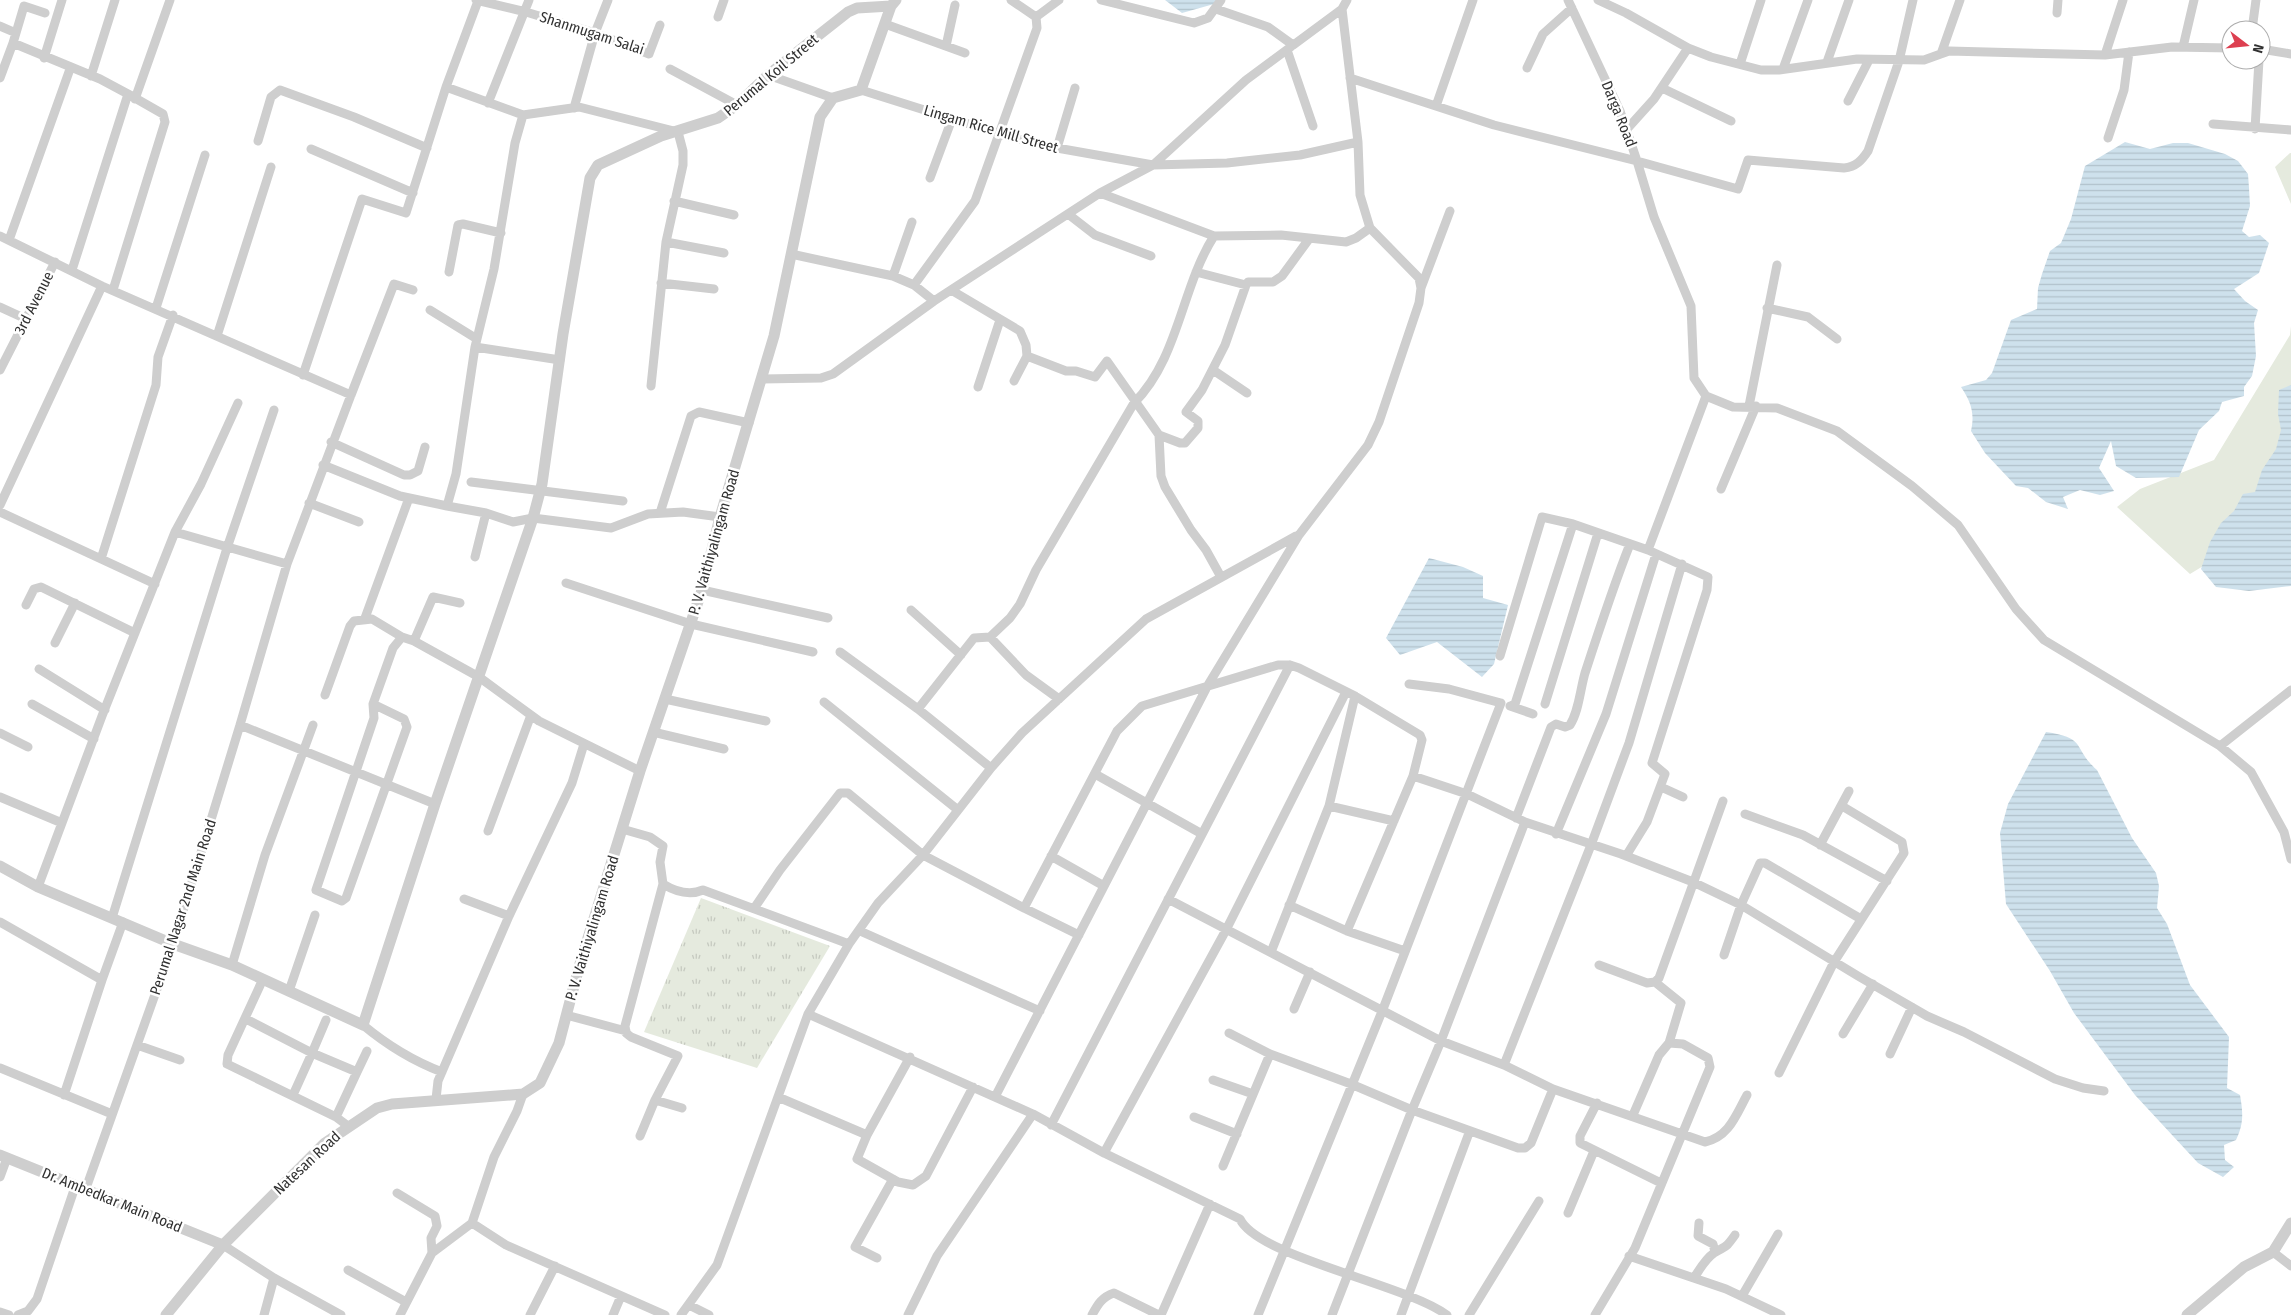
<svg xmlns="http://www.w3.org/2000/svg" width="2291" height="1315" font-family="'Fira Sans Condensed',sans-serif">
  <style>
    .grass { fill: #e5eade }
    .park { fill: url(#park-tufts) }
    .water { fill: url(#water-rules) }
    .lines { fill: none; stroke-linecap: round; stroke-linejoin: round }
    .minor { stroke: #cecece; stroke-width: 9 }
    .tertiary { stroke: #cecece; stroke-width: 11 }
    .labels { text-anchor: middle; stroke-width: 5; stroke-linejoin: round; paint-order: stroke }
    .street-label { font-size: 15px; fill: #313131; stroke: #fff }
  </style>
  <defs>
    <pattern id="park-tufts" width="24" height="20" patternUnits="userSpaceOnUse" patternTransform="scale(1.25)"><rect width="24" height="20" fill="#e5eade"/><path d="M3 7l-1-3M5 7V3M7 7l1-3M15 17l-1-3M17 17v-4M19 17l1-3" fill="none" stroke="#c5c9bf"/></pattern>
    <pattern id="water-rules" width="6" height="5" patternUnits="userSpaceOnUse" patternTransform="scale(1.25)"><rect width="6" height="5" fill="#cee1ec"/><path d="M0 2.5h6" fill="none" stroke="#b1c2cb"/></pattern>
  </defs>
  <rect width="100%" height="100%" fill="#fff"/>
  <path class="grass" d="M2290,153H2291V204L2275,167Z
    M2291,326V401L2286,446L2213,560L2190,574L2117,507L2140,489L2214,460L2290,335Z"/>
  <path class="park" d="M701,898L830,946L757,1068L644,1032Z"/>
  <path class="water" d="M1165,0H1217L1214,4L1182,13Z
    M2125,142L2150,149L2173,143H2188L2225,154L2238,161L2248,174L2249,188L2250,206L2242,231L2249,237L2260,235L2269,243L2259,273L2234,289L2245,301L2258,310L2254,323L2256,356L2252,376L2244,387V396L2222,402L2219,411L2199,430L2179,477L2136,478L2116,466L2111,441L2099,468L2114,491L2100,495L2080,490L2063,497L2068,509L2046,502L2028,488L2016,486L1985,453L1971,431C1975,413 1971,402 1961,387L1986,380L1992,373L2011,320L2037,309L2038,288L2042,274L2050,251L2061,243L2071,219L2085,166Z
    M2291,385V586L2249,591L2216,587L2201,569L2210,542L2221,523L2234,511L2243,494L2255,492L2262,470L2276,449L2281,430L2278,414L2279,390Z
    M1429,558L1463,567L1483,576V598L1508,605L1494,664L1482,677L1437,642L1400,655L1386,638Z
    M2046,732C2088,738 2072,748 2097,770L2132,838L2156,873L2159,886L2157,908L2167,924L2190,985L2229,1037L2227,1088L2240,1095C2243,1112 2244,1124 2236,1140L2224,1145L2225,1160L2234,1167L2223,1177L2198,1163L2135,1095L2074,1013L2050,971L2006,904L2000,833L2008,804Z"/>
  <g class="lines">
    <path class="minor" d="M476,0L526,12L595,33L649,54L660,25
      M1101,0L1194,23L1208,18L1221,0
      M1568,0L1620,111L1637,161L1738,189L1748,160L1844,168C1856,167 1862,160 1868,151L1899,61L1913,0
      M1598,0L1626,13L1688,48L1711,57L1761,70H1779L1857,59L1924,60L1949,51L2105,55L2172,47L2231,48
      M1216,9L1268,27L1293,45
      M2057,13L2058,0
      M718,17L724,0
      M1036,17L1059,0
      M885,24L965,53
      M0,26L16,33
      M2252,30L2256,0
      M13,43L24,6L45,13
      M946,46L955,5
      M2183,47L2194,0
      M2261,49L2291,54
      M1287,50L1313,126
      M1941,54L1960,0
      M2105,55L2123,0
      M44,58L62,0
      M1827,62L1849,0
      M1740,64L1761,0
      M1527,68L1543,34L1572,8
      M670,69L737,105
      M1783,69L1808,0
      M768,75L833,98
      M91,76L115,0
      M0,78L13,43L100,79L128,94
      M1350,78L1494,125L1637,161L1654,217L1691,306L1694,378L1706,396L1733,407L1777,408L1837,431L1912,486L1958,525L2016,609L2044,640L2220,746L2251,772L2284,832L2291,859
      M446,87L523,115L579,107L678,132L683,151V165L666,242L651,386
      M1662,88L1731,121
      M861,90L1010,137L1057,148L1153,165L1227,163L1300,155L1358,142
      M135,99L170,0
      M1848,101L1869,60
      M488,103L529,0
      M1436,106L1473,0
      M574,108L595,33L608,0
      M523,115L515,143L494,269L475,347L456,474L447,506L486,513L513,522L533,518L611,528L648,514L683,512L720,517
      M2213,124L2291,130
      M1627,129L1654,99L1688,48
      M2255,129L2259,60
      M2108,138L2124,90L2129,52
      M258,141L271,97L280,90L354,117L427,148
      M1057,148L1075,88
      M311,149L413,193
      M930,178L952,119
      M1100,193L1214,236
      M674,201L734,215
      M1068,214L1095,235L1151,256
      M0,236L102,286L351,395L287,564L240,725L173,944L85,1191
      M9,240L70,69
      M666,242L724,253
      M791,254L893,276L914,285L934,301
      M72,270L128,94L163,114L165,122L113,290
      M449,272L458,225L463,224L501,233
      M1196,272L1246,285
      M893,276L912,222
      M661,283L714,289
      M914,285L975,201L1037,28L1036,17L1011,0
      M1421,288L1450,211
      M951,290L1020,331L1026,345L1027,356L1014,381
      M0,307L26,319
      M156,308L205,155
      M1767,308L1808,317L1837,339
      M430,310L477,339
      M217,336L271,167
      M475,347L560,360
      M1027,356L1066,371H1076L1095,377L1107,361L1159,435L1161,476L1165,487L1191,530L1206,550L1221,577
      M0,370L55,262
      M1213,370L1247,393
      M303,375L362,199L406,213L446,87L478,1
      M762,379L821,378L833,374L934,301L1100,193L1153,165L1246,80L1342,9L1347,0
      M978,387L1000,320
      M351,395L394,284L413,290
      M1749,406L1777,265
      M1159,435L1180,443H1185L1198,428V421L1186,412L1202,390L1225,345L1246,285L1248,282H1273L1282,276L1309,239
      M331,442L404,475H410L418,471L425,447
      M323,465L400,496L447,506
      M471,482L623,501
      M1721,489L1756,406
      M309,503L359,522
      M0,505L102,286
      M0,512L155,584
      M660,513L691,416L699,412L749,423
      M175,532L287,564
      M1648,550L1706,396
      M475,557L486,513
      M101,559L156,385L158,357L173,315
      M566,583L691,624L813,652
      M702,590L828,618
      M26,605L34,589L41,587L135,633
      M911,610L961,655
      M365,618L409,498
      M414,641L433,597L460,603
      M55,643L75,603
      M840,652L918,709L991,768
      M1500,656L1542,517L1573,524L1648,550L1708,577L1707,590L1652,763L1665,774L1647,822L1626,856
      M39,669L105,710
      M325,695L350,626L354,621L372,619L402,637
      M665,699L766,721
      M1059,699L1026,675L990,637L1010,618L1020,604L1036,570L1134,403C1179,358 1181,288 1214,236L1281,235L1346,242L1356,238L1370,228
      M824,702L958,810
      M32,704L94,739
      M373,704L404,719L407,727L346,898L342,901L316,890L374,718L373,704L393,648L402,637L414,641L479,677L539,721L640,771
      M1545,704L1598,533
      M1510,706L1533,714
      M1511,706L1515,704L1573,524
      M918,709L974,638L990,637
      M240,725L435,804
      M653,732L724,749
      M0,733L28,747
      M2220,746L2291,690
      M1095,774L1202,834
      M1413,776L1467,794L1525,822L1621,854L1693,882L1741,905L1858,976L1927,1016L1964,1032L2055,1079L2083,1088L2104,1091
      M1661,787L1683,797
      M0,797L62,823
      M1329,806L1394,821
      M1745,814L1803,835L1887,881
      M1516,818L1551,727L1556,724L1565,727L1570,725C1579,711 1580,690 1585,673C1599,630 1613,587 1630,544
      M622,829L650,837L663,846L660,862L663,884C676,892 689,896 703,890L849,944
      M488,831L531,715
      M1556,834L1606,714L1656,554
      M1820,845L1849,791
      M1051,856L1104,886
      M38,887L102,716L175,532L201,484L238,403
      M464,899L509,916L572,783L584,744
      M1168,899L1441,1041L1504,1065L1591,845L1629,743L1682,564
      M1289,905L1347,931
      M755,907L780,870L840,793H848L923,855L1024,908L1117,731L1142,706L1278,665H1290L1299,668L1355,696L1420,735L1422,740L1413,776L1347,931L1405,951
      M1024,908L1079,935
      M112,918L227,548L274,410
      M0,922L102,980
      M860,931L1040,1011
      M1271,952L1329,806L1355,696
      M1724,955L1741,905L1760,863H1765L1861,919
      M232,965L265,855L313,725
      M1599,965L1647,983L1655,982L1659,978L1723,801
      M263,979L228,1055L227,1064L336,1117L348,1126
      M1655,982L1681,1003L1669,1043
      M289,991L315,915
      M1294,1009L1310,972
      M808,1014L1033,1114L1104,1153L1240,1219C1258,1257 1405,1284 1447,1315
      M566,1015L626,1031
      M246,1019L312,1053L293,1095
      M326,1020L312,1053L357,1072L336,1117
      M363,1025C387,1045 413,1061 442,1072
      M1229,1033L1270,1054L1351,1084L1412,1110L1518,1148H1525L1531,1143L1553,1089
      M1843,1034L1873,984
      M137,1045L180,1060
      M1890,1054L1912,1007
      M910,1057L867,1135L857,1159L898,1182L913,1185L926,1176L973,1087
      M1504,1065L1553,1089L1705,1142C1729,1137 1736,1115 1747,1095
      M0,1068L112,1114
      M357,1072L367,1051
      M1779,1073L1834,962L1904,853L1902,842L1842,806
      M1213,1080L1253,1094
      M64,1095L102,980L123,922
      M778,1097L867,1135
      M995,1097L1208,685L1299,535L1368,445L1379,422L1419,303L1421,288L1419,278L1370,228L1360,195L1358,142L1342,9
      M436,1099L438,1081L509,916
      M655,1100L678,1056L631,1037L626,1033L625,1026L663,884
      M1597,1103L1580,1136V1143L1661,1183
      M1194,1117L1237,1134
      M1051,1125L1290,665
      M640,1136L655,1100L682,1108
      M1104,1153L1226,930L1346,692
      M1223,1166L1270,1054
      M0,1177L7,1158
      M397,1193L435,1216L437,1226L431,1238L432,1253
      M1568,1213L1594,1151
      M472,1223L506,1245L665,1315
      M1699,1223L1698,1236L1713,1244L1715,1252
      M223,1245L274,1278L341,1315
      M2273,1252L2291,1266
      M1629,1256L1726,1289L1781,1315
      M877,1258L855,1247L893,1179
      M348,1270L406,1302
      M1694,1278C1700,1269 1705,1259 1714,1253C1727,1245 1725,1249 1735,1235
      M1742,1296L1778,1234
      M689,1305L709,1315
      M0,1312L9,1315
      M18,1315L28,1311L37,1299L75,1187
      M264,1315L274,1278
      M400,1315L432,1253L472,1223L494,1157L517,1111L523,1094
      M530,1315L555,1266
      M613,1315L621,1296
      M681,1315L717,1265L808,1014L849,944L878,903L923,855L991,768L1022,733L1146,619L1296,536
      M908,1315L937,1256L1033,1114
      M1092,1315C1098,1304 1102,1297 1114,1293L1159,1315
      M1161,1315L1210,1204
      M1258,1315L1383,1009L1501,703L1449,689L1409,684
      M1332,1315L1412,1110L1441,1041L1525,822
      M1401,1315L1469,1133
      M1469,1315L1539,1201
      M1595,1315L1635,1248L1710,1067L1708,1058L1683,1044L1669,1043L1659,1055L1633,1115"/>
    <path class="tertiary" d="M0,866L38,887L173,944L232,965L363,1025L435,804L533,518L542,484L563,334L590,178L598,165L661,136L718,118L737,105L768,75L848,12L857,8L891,6
      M0,1155L223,1245
      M166,1315L223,1245L325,1143L377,1108L392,1104L523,1094L540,1083L559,1043L579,967L640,771L702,590L720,517L774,336L820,117L833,98L861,90L891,6L896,0
      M2187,1315L2244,1267L2273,1252L2291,1223"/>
  </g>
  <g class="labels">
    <g class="street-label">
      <text transform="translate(592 33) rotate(18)" y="5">Shanmugam Salai</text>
      <text transform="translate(771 75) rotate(-40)" y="5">Perumal Koil Street</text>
      <text transform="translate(1619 114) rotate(68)" y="5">Darga Road</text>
      <text transform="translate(991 129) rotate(16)" y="5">Lingam Rice Mill Street</text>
      <text transform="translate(34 303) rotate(-63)" y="5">3rd Avenue</text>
      <text transform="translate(714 542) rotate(-74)" y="5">P. V. Vaithiyalingam Road</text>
      <text transform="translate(183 907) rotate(-72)" y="5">Perumal Nagar 2nd Main Road</text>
      <text transform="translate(592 928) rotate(-73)" y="5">P. V. Vaithiyalingam Road</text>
      <text transform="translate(307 1163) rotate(-43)" y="5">Natesan Road</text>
      <text transform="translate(112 1200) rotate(22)" y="5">Dr. Ambedkar Main Road</text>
    </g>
  </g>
  <g transform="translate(2246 45) rotate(106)"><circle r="24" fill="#ffffff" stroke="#adadad"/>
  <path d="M0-4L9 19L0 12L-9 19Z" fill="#dd3f50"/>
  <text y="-8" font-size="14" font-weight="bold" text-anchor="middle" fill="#313131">N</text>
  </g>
</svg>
